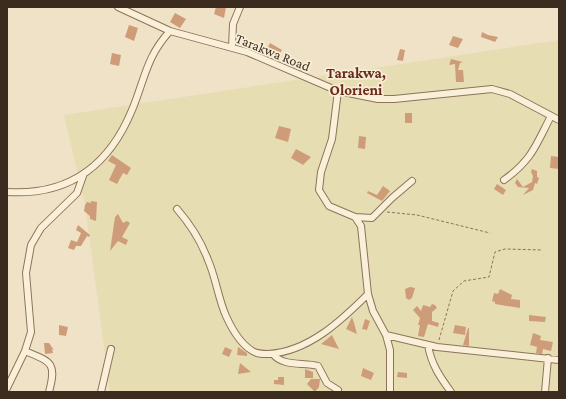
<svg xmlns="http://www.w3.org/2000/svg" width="566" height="399" font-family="'Crimson Pro',serif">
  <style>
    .farmland { fill: #e6ddb3 }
    .building { fill: #cf9c7a }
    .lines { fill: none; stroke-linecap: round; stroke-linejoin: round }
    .street-casing { stroke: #8c745a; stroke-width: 8 }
    .path { stroke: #8c745a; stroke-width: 1; stroke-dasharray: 3 2; stroke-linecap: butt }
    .street { stroke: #faf0d9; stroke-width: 6 }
    .labels { text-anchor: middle; stroke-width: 3.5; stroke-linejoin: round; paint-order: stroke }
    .street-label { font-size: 14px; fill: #3c2c1f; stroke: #f7edd6 }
    .neighbourhood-label { font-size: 15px; font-weight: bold; fill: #6a2b1d; stroke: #f7edd6 }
  </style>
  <rect width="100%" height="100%" fill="#f0e2c6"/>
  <path class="farmland" d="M559,40V392H110L85,205L64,115Z"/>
  <path class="building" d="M216,7H226L224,18L214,14Z
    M175,13L186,19L180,28L170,22Z
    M129,25L138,28L134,41L125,37Z
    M482,32L488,35L498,37L495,42L481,37Z
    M453,36L463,39L458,48L449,45Z
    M270,43L282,50L280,53L268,47Z
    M400,49L405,50L403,61L397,60Z
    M112,53L121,55L119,66L110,64Z
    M451,59L463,62L460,63L458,70H463L464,82H456L455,64L449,65Z
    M405,113H412V123H405Z
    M279,126L291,129L288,142L275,138Z
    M359,136L366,137L365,149L358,148Z
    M296,149L311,157L303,165L291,158Z
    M112,155L131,168L127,175L123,173L117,184L109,180L116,165L108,161Z
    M551,156L559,157V169L550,168Z
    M532,169L537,171V177L539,178L537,184L535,183L533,190L523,195L529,188L518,187L515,183L517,179L523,187L532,182L533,176L531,172Z
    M497,184L506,190L503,195L494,189Z
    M383,186L390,191L382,201L367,193L368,191L377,195Z
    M91,201L97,202L96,221L90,219V216L84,211L85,205L87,202L91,203Z
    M118,214L123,223L127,221L130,223L122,237L128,240L126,245L118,241L110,251L115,217Z
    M78,225L90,235L89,237L87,236L81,246H76L74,250L68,248L71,240L77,242L81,233L76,230Z
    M410,287L415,288L412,298L409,300L406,298L405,289Z
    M500,289L512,295L511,299L520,300V308L495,304V302L492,301L494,293L498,294Z
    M432,304L435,305L437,308L432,312V321L439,323L438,327L428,324L424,337L418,336L420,325H418L420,318L413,310L417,306L421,311L423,305L430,307Z
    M529,315L546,317L545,322L529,321Z
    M352,317L354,323L357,334L346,329Z
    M365,319L370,321L367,330L362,329Z
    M59,325L68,327L66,336L59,335Z
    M455,325L466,327L465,335L453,333Z
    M468,328H469V346L463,345Z
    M533,333L541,336L540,340L553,342L551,351L543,349L542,354L536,353L537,347L530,345Z
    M332,335L339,349L321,344Z
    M44,343H49L54,350L52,349L53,353L45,354Z
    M225,347L232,350L229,357L222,354Z
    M238,347L247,353V356L237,355Z
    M240,363L251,372L238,374Z
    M363,368L374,373L371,380L361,376Z
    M305,369L313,372V378H305Z
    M398,372L407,373V378L397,377Z
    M278,377H284V385L274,384V380H278Z
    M311,379H320L319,387L315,392L307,384Z"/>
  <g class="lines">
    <g class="street-casing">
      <path id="street" d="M118,7L170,31L247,52L338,91L378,99H394L492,89L510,94L559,120
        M232,47L233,24L240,7
        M338,91L332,139L321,172L319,190L329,206L355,217L361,226L368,294L373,311L386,335L390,350V392
        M504,180C532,160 536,145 551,116
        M7,192C69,196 109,166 132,110C145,79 146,57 170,31
        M177,209C190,224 201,241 208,260C216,278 218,298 226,316C231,327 240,343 251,350C256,354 262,354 268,354C308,352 341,321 368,294
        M355,217L372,218L392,198L412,181
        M386,335L437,347L559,360
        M428,345C431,364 440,377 451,392
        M25,351C51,362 57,362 49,392
        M273,354C283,367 303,362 318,366L327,383L338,390
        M7,388L25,351L31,332L26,273L31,245L41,228L77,193L83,176
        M101,392L111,349
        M545,392L548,358"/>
    </g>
    <path class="path" d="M387,212L417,215L490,233
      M439,340L453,291L464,281L489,277L495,252L505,249L542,250"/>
    <use href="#street" class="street"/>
  </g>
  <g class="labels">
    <g class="street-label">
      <text transform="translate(273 52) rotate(22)" y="5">Tarakwa Road</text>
    </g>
    <g class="neighbourhood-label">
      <text x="356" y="78">Tarakwa,<tspan x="356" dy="17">Olorieni</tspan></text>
    </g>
  </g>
  <rect width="566" height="399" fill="none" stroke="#3c2c1f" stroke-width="16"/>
</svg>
